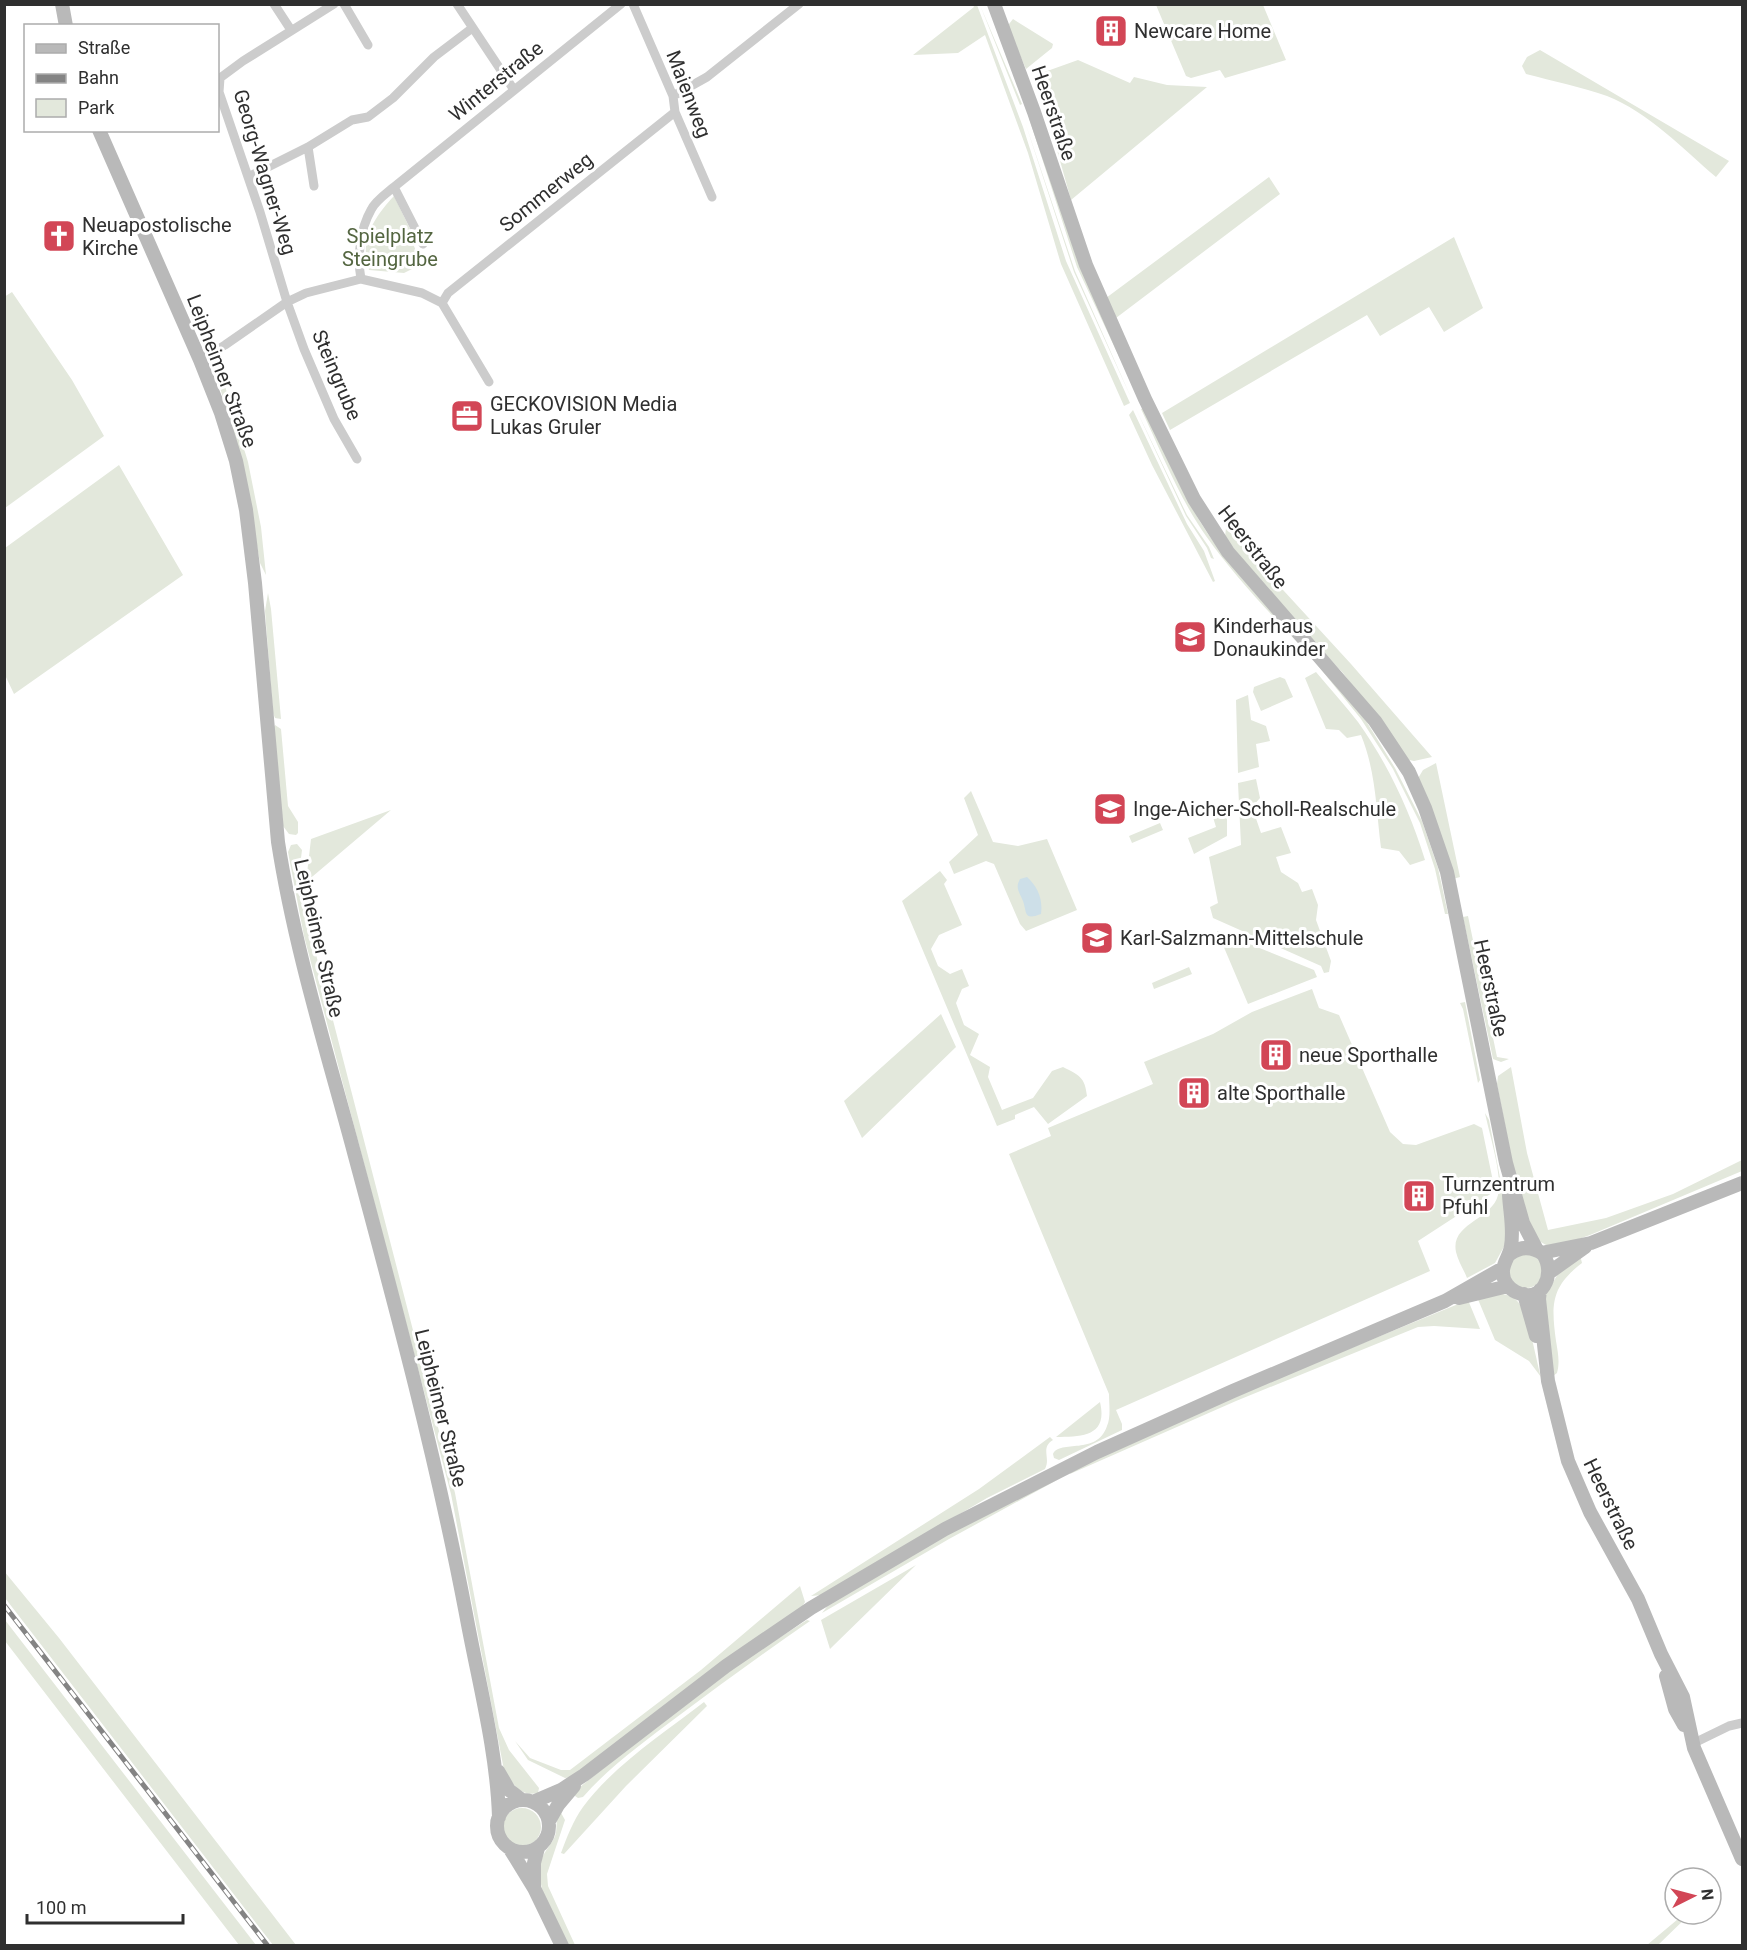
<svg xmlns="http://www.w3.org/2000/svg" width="1747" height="1950" font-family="Roboto,sans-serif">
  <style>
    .green { fill: #e3e8dc }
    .water { fill: #cddfe8 }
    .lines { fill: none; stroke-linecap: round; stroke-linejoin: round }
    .street { stroke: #ccc; stroke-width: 9 }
    .secondary { stroke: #b9b9b9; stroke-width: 14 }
    .rail-casing { stroke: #848484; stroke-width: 5 }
    .rail { stroke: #fff; stroke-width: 3; stroke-dasharray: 9; stroke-linecap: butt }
    .labels { text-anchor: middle; stroke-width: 6; stroke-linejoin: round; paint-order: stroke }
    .poi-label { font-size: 20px; fill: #2f2f2f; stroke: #fff; text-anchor: start }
    .street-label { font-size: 20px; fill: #2f2f2f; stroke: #fff }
    .park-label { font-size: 20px; fill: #546641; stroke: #fff }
  </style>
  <rect width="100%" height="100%" fill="#fff"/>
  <path class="green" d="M973,5H977L1023,127L1066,261L1130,403L1124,406L1061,264L1028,153L985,35L958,53L913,55L974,7Z
    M980,5L1022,104L1020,105Z
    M1156,5H1263L1286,60L1225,78L1220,70L1191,78L1186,76Z
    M1013,19L1053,44L1052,48L1026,69L1009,30V24Z
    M1540,50L1729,161L1716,177C1683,149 1648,112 1607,96C1581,87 1553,81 1526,74L1522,66L1527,57Z
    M1078,60L1130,83L1134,77L1167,85L1207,87L1071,200L1036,75Z
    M1029,118H1031L1137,395L1077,267Z
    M1025,122L1075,271L1133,402L1074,272Z
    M1269,177L1280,194L1116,318L1106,298Z
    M394,196L415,239L413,244L422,264L404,273L369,270C359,241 374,217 394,196Z
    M1454,237L1483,308L1444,332L1429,307L1380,336L1367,315L1170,430L1162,413Z
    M12,292L72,380L104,436L5,508L4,297Z
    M218,363L248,462L261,527L266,575L260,563L243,463L217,378Z
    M1135,407L1187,515L1209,547L1214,559L1211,558L1207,548L1186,516Z
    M1144,408C1164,450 1182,495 1208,534C1234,572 1266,605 1296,639L1297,642C1265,608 1233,574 1206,536C1179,498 1161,451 1141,409Z
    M1133,410L1187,524L1204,551L1215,581L1213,582L1152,465L1129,415Z
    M119,465L183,575L14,694L5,675V548Z
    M1226,528L1351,664L1432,757L1414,761L1409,760L1343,673L1270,595L1225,537Z
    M268,593L271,609L281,719L275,718L273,713L265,611Z
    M1311,657L1363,716L1395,768L1422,821L1438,868L1448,914H1445L1435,869L1420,823L1393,769L1361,719Z
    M1316,672C1330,689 1345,705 1358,722C1388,764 1410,811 1425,860L1410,865L1399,851L1381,848C1376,808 1376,772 1361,735L1347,738L1339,730L1326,729L1305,678Z
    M1280,677L1285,679L1293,697L1261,711L1253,692L1254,687Z
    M1248,695L1251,720L1266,726L1270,741L1256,744L1259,767L1238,773L1236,700Z
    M275,725L281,729L288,806L298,822V833L296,835L289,834L283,826L274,727Z
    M1436,763L1460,877L1453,879L1417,780L1423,770Z
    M1256,779L1260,798L1252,807L1261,833L1281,827L1291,853L1276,857L1281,872L1298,883L1302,892L1312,889L1318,905L1316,920L1331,961L1329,972L1324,973L1321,966L1213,918L1210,907L1218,903L1209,857L1241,845L1238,783Z
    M971,791L993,842L1018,846L1047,839L1077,910L1026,931L1020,924L994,864L986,861L954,874L949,862L978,835L964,798Z
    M1227,809V836L1194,854L1188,838L1216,827L1212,814Z
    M391,810L306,882L311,839Z
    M1160,823L1163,830L1132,843L1129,836Z
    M297,844L302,850L298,882L311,935L455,1493L499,1728L509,1750L539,1788L538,1793C520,1797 513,1784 504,1770L451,1494L304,936L288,852L291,845Z
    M940,871L947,880L944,884L962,925L939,935L931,949L938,966L950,974L962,969L969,986L962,989L956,1003L964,1025L979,1034L970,1055L990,1067L988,1077L1002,1110L1033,1098L1052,1071L1063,1067C1079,1075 1085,1077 1087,1096L1048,1124L1034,1107L1015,1115V1119L997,1126L902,901Z
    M1468,916L1497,1057L1509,1059L1501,1062L1493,1059L1492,1054L1463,917Z
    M1217,931L1314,970L1317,977L1248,1004Z
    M1189,967L1192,974L1154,989L1152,983Z
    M1312,989L1319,1008L1339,1015L1390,1132L1403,1144L1416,1145L1474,1124L1482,1128L1495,1191L1418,1241L1430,1271L1116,1410L1122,1424V1430L1059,1460L1054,1458L1053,1454C1060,1439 1097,1456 1107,1426C1111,1417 1109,1404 1109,1394L1009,1154L1051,1136L1048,1128L1153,1084L1144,1062L1213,1034L1252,1012Z
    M1465,1002L1480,1080L1478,1083L1463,1009L1460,1003Z
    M941,1014L956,1047L862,1138L844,1101Z
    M1511,1067L1527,1153L1548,1230L1606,1218L1673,1194L1742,1160V1171L1590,1235L1562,1245H1546L1539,1241L1528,1223L1512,1161L1497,1084L1498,1076Z
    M1485,1113L1489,1120L1505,1204L1506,1243L1495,1263L1467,1278C1464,1270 1458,1261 1456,1252C1450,1223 1492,1220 1498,1195C1503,1176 1489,1133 1485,1113Z
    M1509 1271a17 17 0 1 1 34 0a17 17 0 1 1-34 0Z
    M1580,1255L1582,1263C1551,1287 1551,1304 1556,1341C1558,1353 1560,1362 1557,1373L1553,1376L1545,1296L1562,1267Z
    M1493,1293C1503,1294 1512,1294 1519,1303C1529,1316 1536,1360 1541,1377L1529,1361L1495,1340L1477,1297Z
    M1468,1300L1480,1329L1434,1326L1418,1327L1236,1401L1070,1474L1072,1469L1234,1396Z
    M1100,1402C1108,1436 1083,1437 1056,1437Z
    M1050,1437L1053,1440C1040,1448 1051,1458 1045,1469L987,1498L822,1595L811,1596L979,1489Z
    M1059,1479L949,1539L822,1613L829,1604L947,1534Z
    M916,1565L832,1647L830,1649L821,1620Z
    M4,1571L59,1638L296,1945H273L5,1598Z
    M800,1586L805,1602L802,1607L572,1777L565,1778L528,1760L515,1741L530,1758L561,1770H570L701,1670Z
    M4,1620H5L256,1945H239L5,1641Z
    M807,1620L810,1621C765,1652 721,1684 677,1717C644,1742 610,1766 583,1797L578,1798L575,1796V1791L662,1721L746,1659Z
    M704,1702L707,1706L626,1786L564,1854L561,1853C567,1837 573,1821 583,1807C613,1766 664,1733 704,1702Z
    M503 1827a19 19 0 1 1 38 0a19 19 0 1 1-38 0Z
    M560,1811L565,1820L547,1874L548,1886L575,1945H568C556,1921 535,1892 541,1862C543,1851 553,1844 556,1833C557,1825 556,1818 560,1811Z
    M1684,1914H1690L1658,1945H1647Z"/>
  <path class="water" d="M1027,877C1038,887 1043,899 1041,914C1023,921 1027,912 1023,901C1019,891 1015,888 1020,879Z"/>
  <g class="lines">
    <path class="street" d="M274,4L291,30
      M334,4L243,61L220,78L219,92L260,212L287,302L304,349L334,419L357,459
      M344,4L368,45
      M457,4L514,90
      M633,4L673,96L675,112L712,197
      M673,96L707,77L799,4
      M308,147L314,186
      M248,177L308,147L352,120L368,117L393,98L434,57L471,29
      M394,187L423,244
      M361,279C357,258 360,229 371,210C375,201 387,193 394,187L621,4
      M442,303L448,293L675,112
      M200,360L225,345L287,302L306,293L361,279L422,293L442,303L489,382
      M1692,1744L1729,1726L1742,1723"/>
    <path class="secondary" d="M62,4L66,26
      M994,4L1034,112L1086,265L1145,399L1194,499L1228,552L1375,721L1409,772L1425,808L1447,872L1506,1163L1523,1223L1537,1250
      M99,130L200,360L221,413L236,461L246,510L255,583L278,842C294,945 325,1045 352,1145C394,1301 436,1456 466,1614C478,1680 497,1750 499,1817
      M1509,1195C1510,1212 1514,1230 1511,1246C1510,1256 1502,1263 1503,1273C1503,1281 1509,1289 1516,1292C1541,1305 1557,1275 1543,1254C1532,1246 1521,1246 1510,1254
      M1541,1253L1591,1243L1742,1183
      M1550,1272L1585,1247
      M1540,1290L1539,1299L1548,1381L1568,1461L1590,1512L1638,1599L1661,1654L1683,1697L1694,1748L1742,1859
      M1524,1294L1536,1336
      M1459,1298L1508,1286
      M1666,1676L1675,1709L1684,1725
      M498,1771L509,1790L522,1800
      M497 1826a26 26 0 1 1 52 0a26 26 0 1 1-52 0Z
      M533,1802L561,1790L584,1775L726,1666L811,1608L945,1529L1097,1452L1233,1391L1445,1301L1503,1268
      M549,1821L558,1805L574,1786
      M510,1849L534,1888L562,1946
      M534,1886V1863L538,1848"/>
    <g class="rail-casing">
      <path id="rail" d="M4,1605L268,1946"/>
    </g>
    <use href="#rail" class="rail"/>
  </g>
  <defs>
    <g id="building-square" transform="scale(1.725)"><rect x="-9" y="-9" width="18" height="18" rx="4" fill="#d24656" stroke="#fff"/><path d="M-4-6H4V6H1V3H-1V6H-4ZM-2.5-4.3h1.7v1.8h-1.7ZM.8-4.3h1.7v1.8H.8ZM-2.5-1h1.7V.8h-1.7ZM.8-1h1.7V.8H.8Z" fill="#fff"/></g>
    <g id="church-square" transform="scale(1.725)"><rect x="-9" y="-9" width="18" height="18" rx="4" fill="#d24656" stroke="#fff"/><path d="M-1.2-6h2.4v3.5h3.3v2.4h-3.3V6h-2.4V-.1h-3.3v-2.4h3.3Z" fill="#fff"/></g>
    <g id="office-square" transform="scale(1.725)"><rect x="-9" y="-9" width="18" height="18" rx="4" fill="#d24656" stroke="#fff"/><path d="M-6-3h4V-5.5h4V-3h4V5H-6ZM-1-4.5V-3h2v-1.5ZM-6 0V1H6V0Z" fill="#fff"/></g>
    <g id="school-square" transform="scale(1.725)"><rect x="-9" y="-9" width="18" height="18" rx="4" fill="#d24656" stroke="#fff"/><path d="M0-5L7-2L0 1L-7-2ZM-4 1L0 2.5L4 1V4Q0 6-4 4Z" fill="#fff"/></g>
  </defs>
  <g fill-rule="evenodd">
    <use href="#building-square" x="1111" y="31"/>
    <use href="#church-square" x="59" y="236"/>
    <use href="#office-square" x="467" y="416"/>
    <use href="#school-square" x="1190" y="637"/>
    <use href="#school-square" x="1110" y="809"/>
    <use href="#school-square" x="1097" y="938"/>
    <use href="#building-square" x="1276" y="1055"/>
    <use href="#building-square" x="1194" y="1093"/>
    <use href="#building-square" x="1419" y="1196"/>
  </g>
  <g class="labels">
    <g class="poi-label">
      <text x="1134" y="38">Newcare Home</text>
      <text x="82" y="232">Neuapostolische<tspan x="82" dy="23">Kirche</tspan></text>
      <text x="490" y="411">GECKOVISION Media<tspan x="490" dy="23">Lukas Gruler</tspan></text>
      <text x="1213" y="633">Kinderhaus<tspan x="1213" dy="23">Donaukinder</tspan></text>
      <text x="1133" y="816">Inge-Aicher-Scholl-Realschule</text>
      <text x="1120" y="945">Karl-Salzmann-Mittelschule</text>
      <text x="1299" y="1062">neue Sporthalle</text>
      <text x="1217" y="1100">alte Sporthalle</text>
      <text x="1442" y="1191">Turnzentrum<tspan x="1442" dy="23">Pfuhl</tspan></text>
    </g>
    <g class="street-label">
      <text transform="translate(496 81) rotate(-39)" y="7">Winterstraße</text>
      <text transform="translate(689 94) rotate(69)" y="7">Maienweg</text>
      <text transform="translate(1054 113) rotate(71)" y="7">Heerstraße</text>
      <text transform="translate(265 172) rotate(73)" y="7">Georg-Wagner-Weg</text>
      <text transform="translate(546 192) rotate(-39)" y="7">Sommerweg</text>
      <text transform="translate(222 371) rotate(69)" y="7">Leipheimer Straße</text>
      <text transform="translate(337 375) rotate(67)" y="7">Steingrube</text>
      <text transform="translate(1253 547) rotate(52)" y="7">Heerstraße</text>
      <text transform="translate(319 938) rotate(77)" y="7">Leipheimer Straße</text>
      <text transform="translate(1491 988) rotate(78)" y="7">Heerstraße</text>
      <text transform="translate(441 1408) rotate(76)" y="7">Leipheimer Straße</text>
      <text transform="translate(1611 1504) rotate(64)" y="7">Heerstraße</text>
    </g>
    <g class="park-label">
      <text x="390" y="243">Spielplatz<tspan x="390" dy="23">Steingrube</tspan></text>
    </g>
  </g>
  <rect width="1747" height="1950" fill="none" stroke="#2f2f2f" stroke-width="12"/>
  <rect x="24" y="24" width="195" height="108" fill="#ffffff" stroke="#acacac" stroke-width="1.5"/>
  <rect x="36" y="44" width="30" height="9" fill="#b9b9b9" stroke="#acacac" stroke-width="1.5"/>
  <text x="78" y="54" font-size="18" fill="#2f2f2f">Straße</text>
  <rect x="36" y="74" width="30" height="9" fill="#848484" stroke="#acacac" stroke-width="1.5"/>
  <text x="78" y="84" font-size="18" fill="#2f2f2f">Bahn</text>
  <rect x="36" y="99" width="30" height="18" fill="#e3e8dc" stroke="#acacac" stroke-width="1.5"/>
  <text x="78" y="114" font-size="18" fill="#2f2f2f">Park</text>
  <g transform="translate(1693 1896) rotate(84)"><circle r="28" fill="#ffffff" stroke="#acacac" stroke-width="1.5"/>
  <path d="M0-4.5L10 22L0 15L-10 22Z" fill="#d24656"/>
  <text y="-9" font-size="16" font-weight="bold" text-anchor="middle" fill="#2f2f2f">N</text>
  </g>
  <path d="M27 1914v9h156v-9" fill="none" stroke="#2f2f2f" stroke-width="3"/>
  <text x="36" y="1914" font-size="18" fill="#2f2f2f" stroke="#ffffff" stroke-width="4.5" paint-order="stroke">100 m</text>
</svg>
